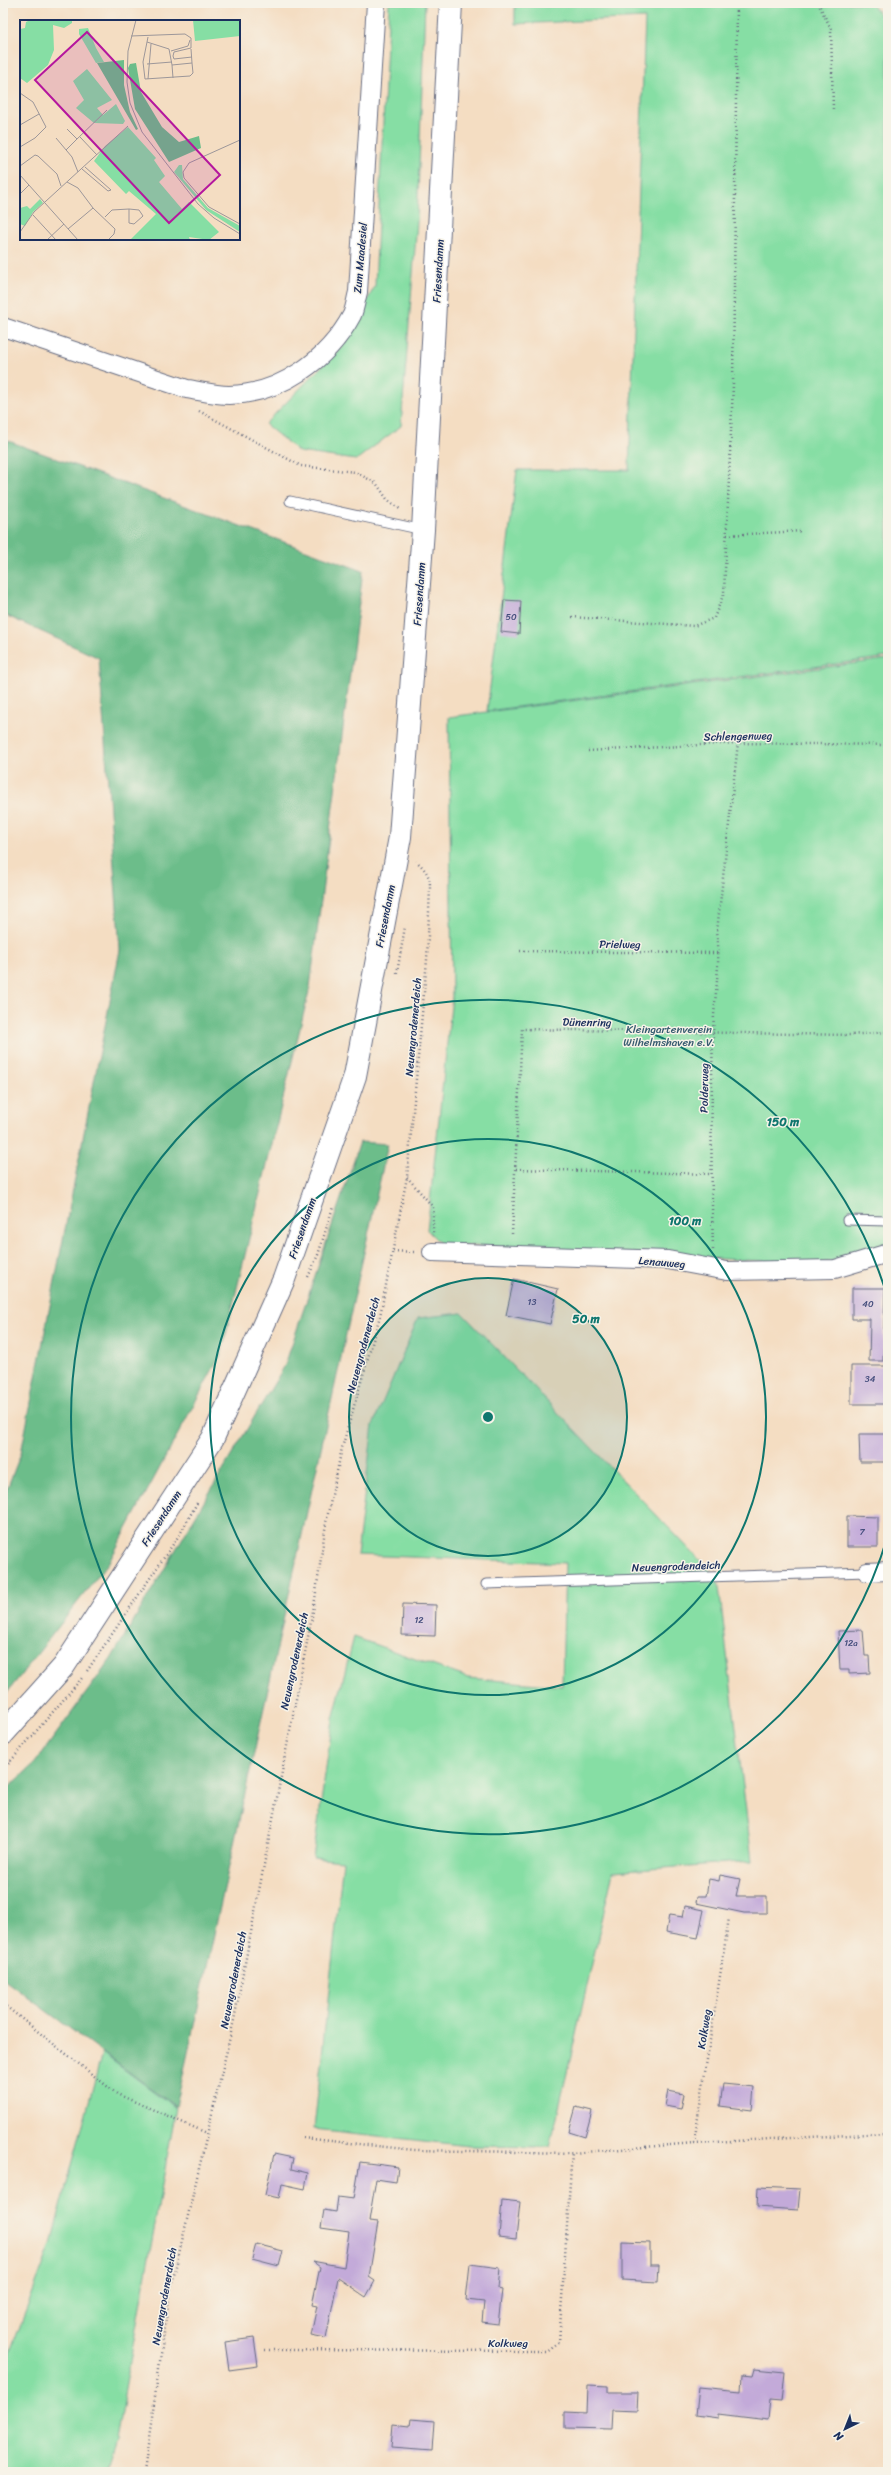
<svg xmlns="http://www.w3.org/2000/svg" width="891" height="2475" font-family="Sriracha,sans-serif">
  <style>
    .green { fill: #86dea4; stroke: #508681 }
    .forest { fill: #6cbd8a; stroke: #447674 }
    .building { fill: #c3aad9 }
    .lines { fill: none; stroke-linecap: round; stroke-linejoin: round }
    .service-casing { stroke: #676c81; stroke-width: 11 }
    .minor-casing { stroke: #676c81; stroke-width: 20 }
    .secondary-casing { stroke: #676c81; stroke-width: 24 }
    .path { stroke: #676c81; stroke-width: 2.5; stroke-dasharray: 1 3; stroke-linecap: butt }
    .service { stroke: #fff; stroke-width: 9 }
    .minor { stroke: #fff; stroke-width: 18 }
    .secondary { stroke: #fff; stroke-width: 22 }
    .ring { fill: none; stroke: #0f766e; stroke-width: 2 }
    .labels { text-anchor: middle; stroke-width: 3; stroke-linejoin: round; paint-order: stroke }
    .number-label { font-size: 9px; fill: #454e7d }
    .street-label { font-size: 11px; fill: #1b2f5e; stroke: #f7f3e8 }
    .park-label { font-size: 11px; fill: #365b70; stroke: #f7f3e8 }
    .inset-road { fill: none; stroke: #9d979a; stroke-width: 1 }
    .view { fill: #b5179e; fill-opacity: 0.15; stroke: #b5179e; stroke-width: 2 }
    .inset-edge { fill: none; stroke: #1b2f5e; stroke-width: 2 }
    .centre { fill: #0f766e; stroke: #f7f3e8; stroke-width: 2 }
    .ring-label { font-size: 12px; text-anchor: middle; font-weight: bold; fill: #0f766e; stroke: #f7f3e8; stroke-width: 3; stroke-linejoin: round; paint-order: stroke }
  </style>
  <rect width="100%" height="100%" fill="#f7f3e8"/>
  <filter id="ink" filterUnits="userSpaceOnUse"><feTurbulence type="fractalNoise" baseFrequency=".025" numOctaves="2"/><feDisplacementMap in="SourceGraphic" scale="8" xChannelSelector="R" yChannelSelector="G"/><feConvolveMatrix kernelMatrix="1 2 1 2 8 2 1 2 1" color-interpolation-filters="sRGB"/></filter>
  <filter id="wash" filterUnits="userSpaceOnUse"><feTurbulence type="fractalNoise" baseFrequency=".012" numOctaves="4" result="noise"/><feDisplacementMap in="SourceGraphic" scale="16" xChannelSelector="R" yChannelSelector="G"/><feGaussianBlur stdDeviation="0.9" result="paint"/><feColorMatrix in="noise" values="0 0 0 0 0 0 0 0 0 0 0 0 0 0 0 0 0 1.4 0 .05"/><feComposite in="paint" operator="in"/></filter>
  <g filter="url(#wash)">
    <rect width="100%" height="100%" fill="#f4ddc2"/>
    <path class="green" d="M389,3H425L417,222L401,426L356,460L299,452L265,424L343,345L375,286Z
      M515,3H871L888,25V657L487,711L517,470H629L645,18L515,24Z
      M888,659V1251L817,1264L441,1244L427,1230L452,997L449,717Z
      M462,1313L718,1579L752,1861L613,1872L550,2147L469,2146L314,2129L343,1861L313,1858L333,1719L354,1637L468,1678L562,1686L565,1563L357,1555L373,1425L418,1318Z
      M102,2053L176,2108L116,2439L106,2472H3V2371L50,2247Z"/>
    <path class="forest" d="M3,439L363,571L310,987L221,1354L109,1562L3,1698V1499L21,1453L120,950L99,658L3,614Z
      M360,1142L388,1144L176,2107L3,1979V1793L35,1763L111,1659L285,1365Z"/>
    <g id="blocks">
      <path class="building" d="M504,600L521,601L519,634L501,632Z
        M514,1279L558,1289L550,1324L506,1315Z
        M852,1288H885L883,1361H869L870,1319H852Z
        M851,1366H888V1404H851Z
        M859,1434H888V1462H860Z
        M847,1516L878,1517V1547H847Z
        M403,1604L436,1605L435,1636L402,1635Z
        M863,1630L865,1656H869L870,1673L849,1674V1670H840L838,1631Z
        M720,1875L740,1879L736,1896H767V1913H744L696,1903L697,1896H706L709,1879L719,1881Z
        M685,1906L704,1910L698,1938L666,1932L669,1915L683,1917Z
        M723,2084L754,2087L752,2110L720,2106Z
        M668,2091L684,2094L681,2109L665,2106Z
        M576,2107L592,2111L585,2137L569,2132Z
        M274,2154L293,2158L291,2169L308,2173L305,2189L282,2184L279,2198L265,2195Z
        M360,2162L398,2167L396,2182L376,2179L369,2221L378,2222L369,2277L375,2281L366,2297L338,2278L326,2338L311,2335L317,2306L312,2305L320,2267L312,2261L344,2267L349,2232L321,2228L324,2210L336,2212L338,2197L354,2199Z
        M758,2187L800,2189L798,2210L757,2207Z
        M502,2200L520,2202L516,2239L499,2237Z
        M622,2242L650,2243V2265H659L658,2282L622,2280Z
        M256,2244L283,2251L279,2266L252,2259Z
        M470,2264L500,2268L498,2289L502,2290L498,2324L482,2322L484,2302L466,2300Z
        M254,2338L258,2366L229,2370L225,2342Z
        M754,2369L785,2372L782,2401L770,2400L768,2420L718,2414V2418L696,2415L699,2387L741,2391L742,2375L752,2376Z
        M588,2385L608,2386V2392H638L637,2411L612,2410L611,2429L565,2428V2412L587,2413Z
        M411,2419L434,2421L432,2451L391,2448L393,2424L410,2426Z"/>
    </g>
  </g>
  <g filter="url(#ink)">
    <use href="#blocks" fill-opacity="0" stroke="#676c81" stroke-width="1"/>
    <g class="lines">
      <g class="service-casing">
        <path id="service" d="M290,501L423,530
          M847,1220L888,1221
          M486,1584L867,1572"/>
      </g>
      <g class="minor-casing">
        <path id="minor" d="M3,327L187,389C200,391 215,395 229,395C280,394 328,360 352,315C355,308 356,299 358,292L376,3
          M432,1252L668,1260L727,1271L835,1269L888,1253
          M867,1572L888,1571"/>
      </g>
      <g class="secondary-casing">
        <path id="secondary" d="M3,1734L64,1666L213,1438L284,1279L355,1076L400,837L423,530L451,3"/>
      </g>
      <path class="path" d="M818,3L831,29L833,109
        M199,411L301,466L355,472L376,483L387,499L401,510
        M727,535L802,531
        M572,617L694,626L714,618L724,593L733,385L737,3
        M588,751L738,743L888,745
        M520,951L719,953
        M397,973L405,927
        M516,1169L711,1174
        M407,1177L433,1207V1235
        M512,1234L522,1029L849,1035L888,1032
        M713,1250C711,1178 711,1106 713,1034C714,999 721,965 717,931L738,743
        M393,1251L414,1252
        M308,1277L318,1255L333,1207
        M87,1671L180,1534L197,1503
        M3,1770L82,1678
        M3,2004L117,2094L207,2133
        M303,2138L414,2150L572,2153L694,2143L888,2133
        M694,2143L729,1918
        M265,2350L547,2351L559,2342L572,2153
        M144,2472L170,2292L234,2020L314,1606L326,1523L342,1448L380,1316L407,1177L427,960L430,887C430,875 425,869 416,861"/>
      <use href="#service" class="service"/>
      <use href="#minor" class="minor"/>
      <use href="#secondary" class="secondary"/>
    </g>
  </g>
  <circle cx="488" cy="1417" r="139" fill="#0f766e" fill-opacity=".12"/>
  <g class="ring">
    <circle cx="488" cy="1417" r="139"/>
    <circle cx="488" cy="1417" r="278"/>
    <path d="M888 1535A417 417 0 1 1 888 1299"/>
  </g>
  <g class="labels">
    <g class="number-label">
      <text x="511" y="620">50</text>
      <text x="532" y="1305">13</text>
      <text x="868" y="1307">40</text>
      <text x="870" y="1382">34</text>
      <text x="862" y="1535">7</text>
      <text x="419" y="1623">12</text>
      <text x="851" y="1646">12a</text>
    </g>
    <g class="street-label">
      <text transform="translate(360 258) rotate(-85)" y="4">Zum Maadesiel</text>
      <text transform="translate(438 271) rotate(-87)" y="4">Friesendamm</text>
      <text transform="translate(419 594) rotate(-86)" y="4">Friesendamm</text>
      <text transform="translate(738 736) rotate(-1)" y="4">Schlengenweg</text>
      <text transform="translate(385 916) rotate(-79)" y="4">Friesendamm</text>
      <text transform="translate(620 944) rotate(1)" y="4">Prielweg</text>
      <text transform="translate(587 1022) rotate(1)" y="4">Dünenring</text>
      <text transform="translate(413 1027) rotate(-85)" y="4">Neuengrodenerdeich</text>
      <text transform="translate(704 1088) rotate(-89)" y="4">Polderweg</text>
      <text transform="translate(302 1228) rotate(-71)" y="4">Friesendamm</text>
      <text transform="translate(662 1262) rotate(5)" y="4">Lenauweg</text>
      <text transform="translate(363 1345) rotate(-75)" y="4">Neuengrodenerdeich</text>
      <text transform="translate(161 1518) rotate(-57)" y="4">Friesendamm</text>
      <text transform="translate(676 1566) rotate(-2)" y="4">Neuengrodendeich</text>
      <text transform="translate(294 1661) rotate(-78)" y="4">Neuengrodenerdeich</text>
      <text transform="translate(233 1980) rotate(-79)" y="4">Neuengrodenerdeich</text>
      <text transform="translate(704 2029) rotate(-81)" y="4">Kolkweg</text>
      <text transform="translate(164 2296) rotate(-80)" y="4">Neuengrodenerdeich</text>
      <text x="508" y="2347">Kolkweg</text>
    </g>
    <g class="park-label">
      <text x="669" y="1033">Kleingartenverein<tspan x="669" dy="13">Wilhelmshaven e.V.</tspan></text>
    </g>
  </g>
  <g transform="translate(20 20)">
    <rect width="220" height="220" fill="#f4ddc2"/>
    <path d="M10,0H52V3L44,8L33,5L34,30L28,45L7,63L0,58V9L5,8L6,2ZM173,0H220V16L175,21ZM68,8L76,28L84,42L76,43L59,14V9ZM67,49L92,80L77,88L83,95L96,84L105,101L103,104L74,103L56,88L64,80L53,61ZM108,107L136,138L134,140L145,156L139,162L162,189L169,182L199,212L189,220L169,217L170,220H110L136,194L109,171L106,174L74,141L85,126ZM159,145H162L163,159L188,188L220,206V212L186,190L154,152ZM20,179L23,183L13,192L5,206L0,204V188L7,186L10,189Z" fill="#86dea4"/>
    <path d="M104,40V65L110,92L118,109L116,110L77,43ZM116,43L121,72L142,107L159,122L179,116L181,128L149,142L115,89L108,48L110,44Z" fill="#6cbd8a"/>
    <path class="inset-road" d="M116,0L108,31L107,62L110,83L122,112L178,184L194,198L220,214M111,16L165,14L171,18V28L154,32L153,36L154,39L172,37M128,17L123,42L125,59L170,56L173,53L172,43M127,22L149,29M149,29L152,45L172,43L171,29M151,31L168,26L170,20M127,44L152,42M152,45L153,58M128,59L131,24M0,73L13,82L26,107L15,118L0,127M0,105L19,94M60,117L77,135M36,118L52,137L58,152M57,119L87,90M220,120L169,143L163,152L164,158L189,187L220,204M46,130L57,119L47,109M0,146L15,135L18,136L37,154L41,166M65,147L91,170M62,149L88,171L91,170M0,155L58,220M47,162L58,168L73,188L95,209L94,214L88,220M0,174L9,165M13,195L36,220M85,197L92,190L109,189V203L114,204L123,196L119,190L109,189M48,209L73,188M0,212L14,192L108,106M27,220L44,204"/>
    <path class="view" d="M67,12L200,155L149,203L15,60Z"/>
    <rect width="220" height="220" class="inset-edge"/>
  </g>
  <circle cx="488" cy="1417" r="6" class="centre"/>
  <g class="ring-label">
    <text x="783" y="1126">150 m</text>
    <text x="685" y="1225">100 m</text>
    <text x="586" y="1323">50 m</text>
  </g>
  <rect width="891" height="2475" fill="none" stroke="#f7f3e8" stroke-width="16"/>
  <g transform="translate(845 2429) rotate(223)" stroke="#f7f3e8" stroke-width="3" paint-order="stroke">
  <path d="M0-3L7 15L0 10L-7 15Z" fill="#1b2f5e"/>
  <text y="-6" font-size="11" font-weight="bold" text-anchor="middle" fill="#1b2f5e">N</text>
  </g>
</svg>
